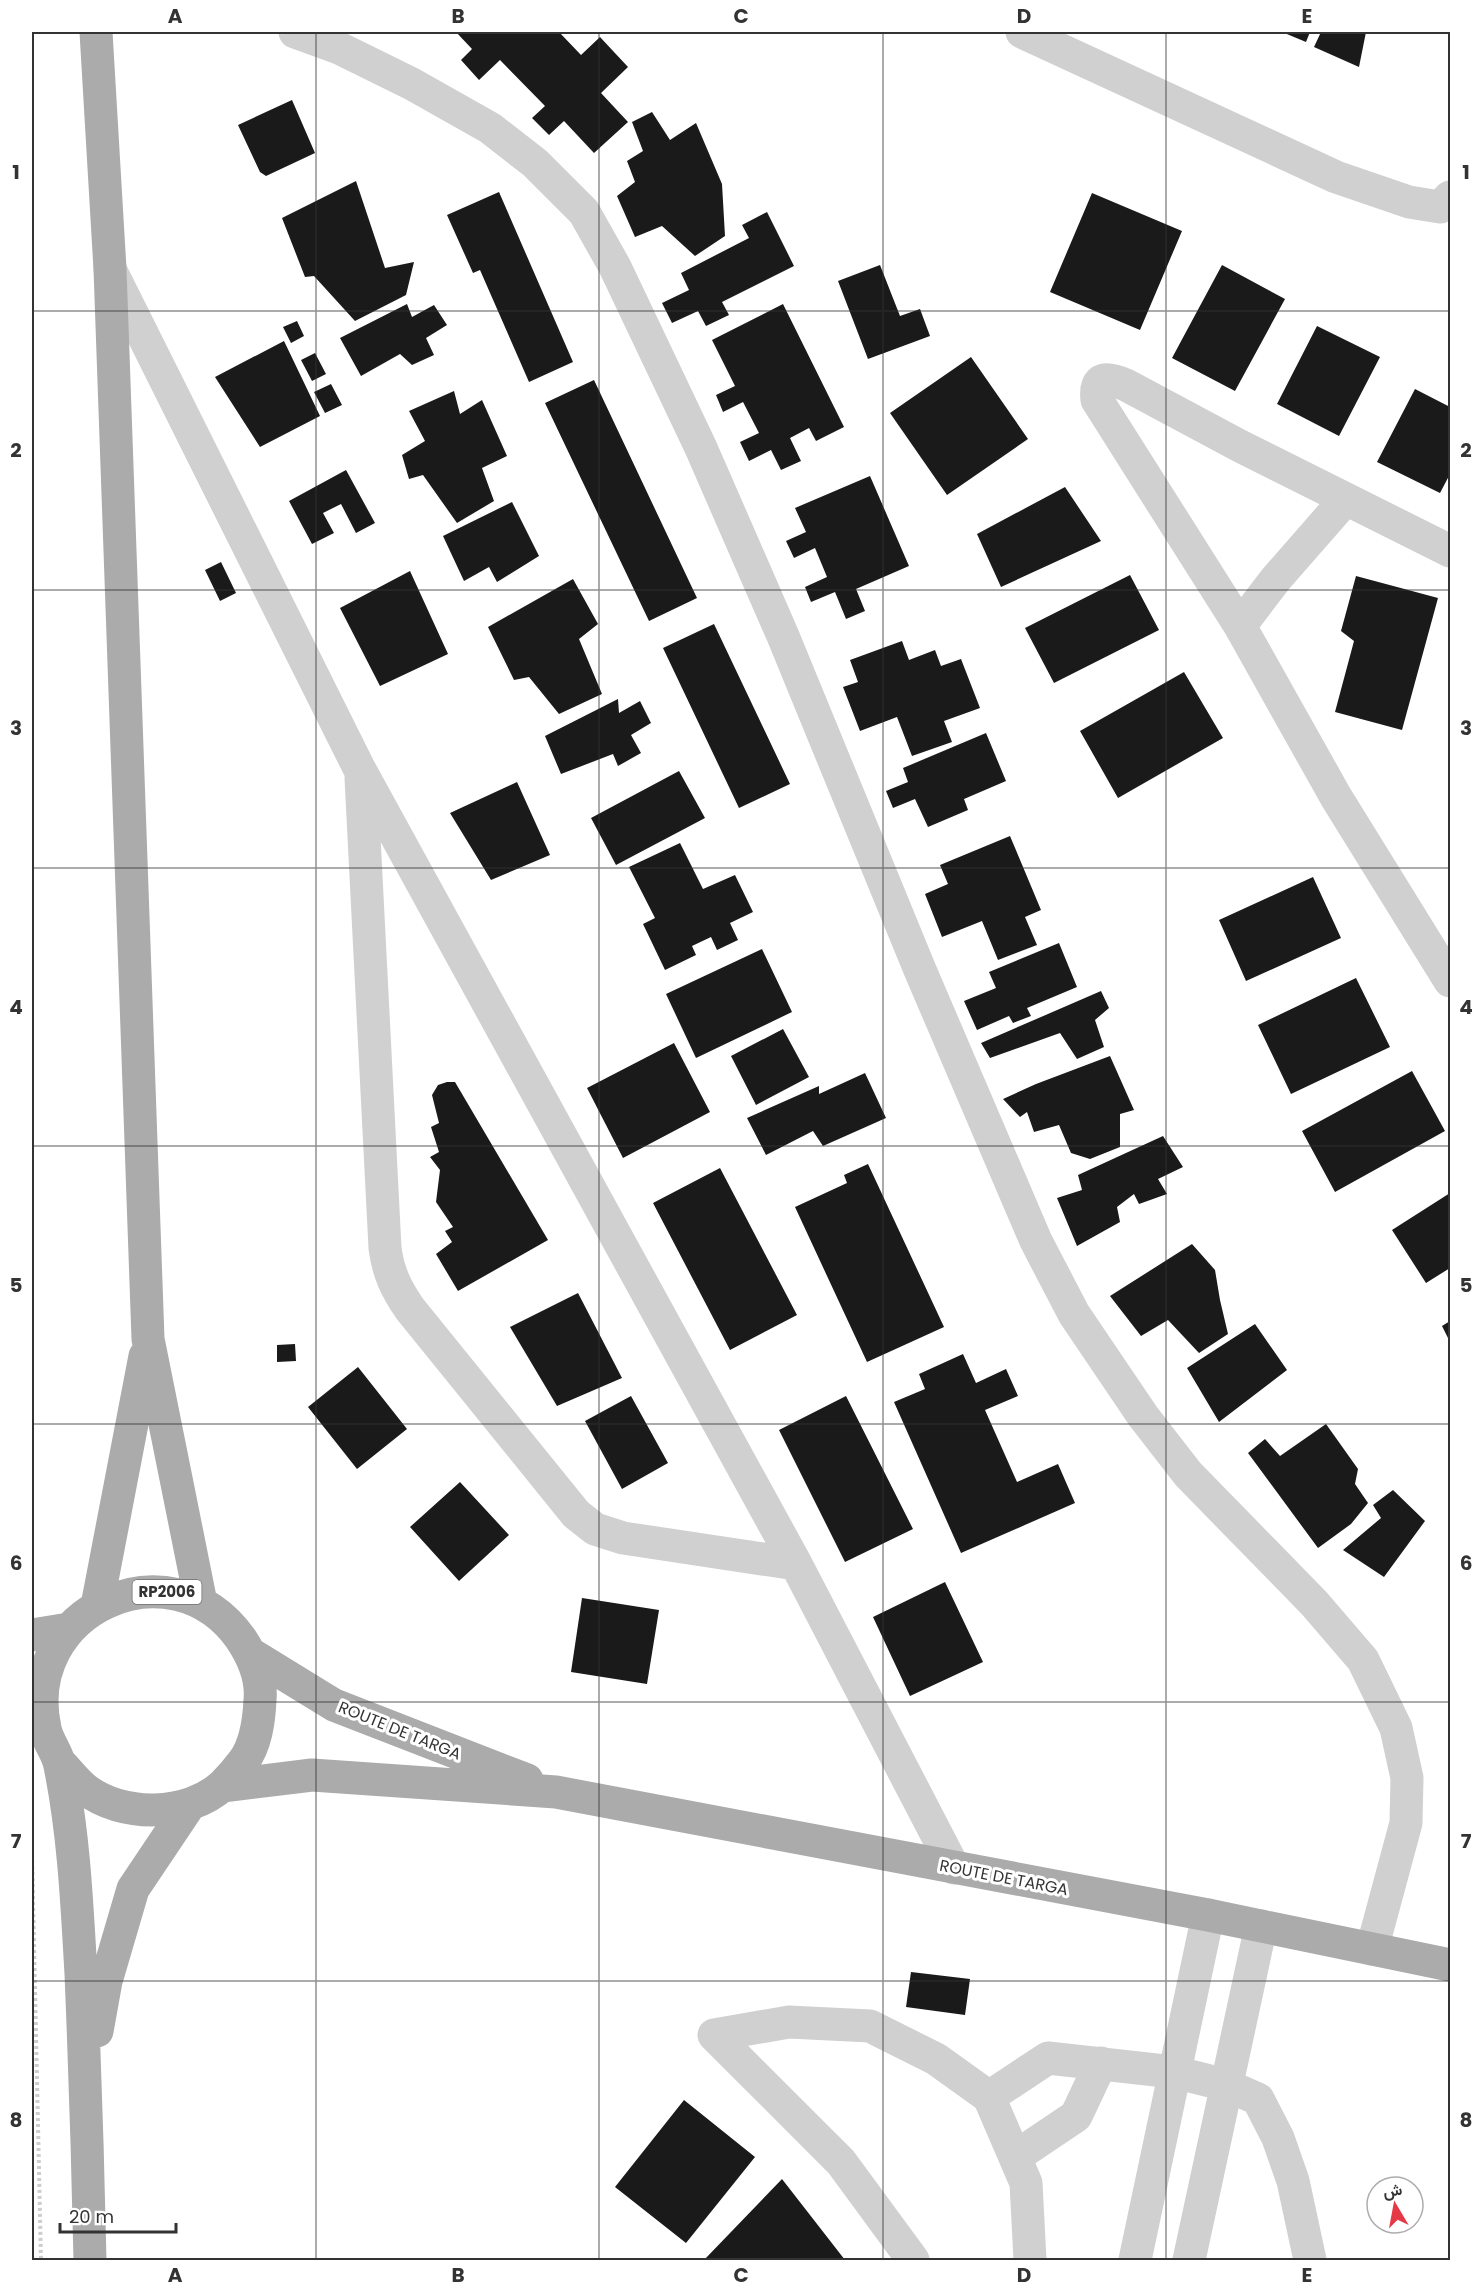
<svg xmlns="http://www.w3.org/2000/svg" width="1482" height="2292" font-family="Poppins,Vazirmatn,sans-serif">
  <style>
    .building { fill: #1a1a1a }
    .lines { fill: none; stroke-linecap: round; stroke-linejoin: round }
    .path { stroke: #cdcdcd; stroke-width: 4; stroke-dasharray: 3 3; stroke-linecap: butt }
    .minor { stroke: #d0d0d0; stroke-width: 33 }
    .major { stroke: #ababab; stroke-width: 33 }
    .grid { fill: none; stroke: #333; stroke-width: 1.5; stroke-opacity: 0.55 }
    .labels { text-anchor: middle; stroke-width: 6; stroke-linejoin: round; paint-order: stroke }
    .shield { fill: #fff; stroke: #707070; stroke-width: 1.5 }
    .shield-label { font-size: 15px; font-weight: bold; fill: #333 }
    .street-label { font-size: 16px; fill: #333; stroke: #fff }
    .neatline { fill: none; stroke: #333; stroke-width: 2 }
    .grid-label { font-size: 20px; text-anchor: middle; font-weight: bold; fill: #333 }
  </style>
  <rect width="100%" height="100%" fill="#fff"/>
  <path class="building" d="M456,32H559L581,55L600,37L628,67L601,93L628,122L594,153L564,121L549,135L532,118L545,106L500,60L479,80L461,60L472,49Z
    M1282,32H1310L1306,42Z
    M1321,32H1366L1359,67L1314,47Z
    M292,100L315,153L266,176L260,172L238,125Z
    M652,112L670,140L696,123L722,184L725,236L695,256L662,226L635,237L617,196L635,182L627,161L643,151L632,122Z
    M356,181L385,268L414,262L406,295L355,321L314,276L305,277L282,218Z
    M499,192L573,362L529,382L480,270L473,273L447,215Z
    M1092,193L1182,231L1140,330L1050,292Z
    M767,212L794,266L722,302L729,315L706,326L698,311L672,323L662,303L689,290L681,273L749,238L742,225Z
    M880,265L900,316L920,309L930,336L868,359L838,281Z
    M1222,265L1285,299L1235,391L1172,358Z
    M407,304L412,317L434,305L447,325L426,338L434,355L412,365L400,354L361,376L340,338Z
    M783,304L844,427L816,441L809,428L790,438L801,461L781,470L771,450L749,461L740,442L759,433L743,402L723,412L716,395L735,386L712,340Z
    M297,321L304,336L291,343L283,327Z
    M1317,326L1380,357L1339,436L1277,404Z
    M284,341L320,416L260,447L215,377Z
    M315,353L326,374L312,381L301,360Z
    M971,357L1028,439L947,495L890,413Z
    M594,380L697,598L649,621L545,403Z
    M331,384L342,405L325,413L314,392Z
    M1415,389L1450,407V474L1440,493L1377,462Z
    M454,391L460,414L482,400L507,456L482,468L494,501L457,523L423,475L409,479L402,455L425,441L409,411Z
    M346,470L375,523L356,533L341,504L323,513L334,533L312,544L289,501Z
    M870,476L909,566L856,589L865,611L846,619L835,592L811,602L805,587L827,577L815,548L794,558L786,541L806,532L795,508Z
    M1065,487L1101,541L1001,587L977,534Z
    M512,502L539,556L497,582L489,567L464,581L443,536Z
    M221,562L236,593L220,601L205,570Z
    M410,571L448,654L380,686L340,608Z
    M1130,575L1159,630L1054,683L1025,628Z
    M1356,576L1438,598L1402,730L1335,712L1354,641L1341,631Z
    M573,579L598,624L579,639L602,694L559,714L529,677L514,680L488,627Z
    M714,624L790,784L739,808L663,648Z
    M902,641L909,660L935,650L941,666L961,659L980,708L944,721L952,742L912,756L897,717L860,731L843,687L858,682L850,660Z
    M1184,672L1223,738L1118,798L1080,731Z
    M618,699L619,713L640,701L651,723L631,735L641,753L618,766L613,754L561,774L545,736Z
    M986,733L1006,781L964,799L968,810L928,827L915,799L893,808L886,791L908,782L903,768Z
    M679,771L705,818L616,865L591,818Z
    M517,782L550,855L491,880L450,813Z
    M1010,836L1041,910L1025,917L1037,945L998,960L982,921L942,937L925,894L948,884L940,865Z
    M680,843L703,889L735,875L753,912L730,923L738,940L717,950L711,937L692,946L696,955L665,970L643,924L655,918L629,867Z
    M1313,877L1341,938L1246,981L1219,920Z
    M1059,943L1077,987L1027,1008L1031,1016L1013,1023L1009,1016L977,1030L964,1001L996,988L989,972Z
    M762,949L792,1012L696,1058L666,994Z
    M1356,978L1390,1047L1291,1094L1258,1025Z
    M1101,991L1109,1008L1095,1020L1104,1047L1077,1059L1060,1033L990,1058L981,1043Z
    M783,1029L809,1077L756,1105L731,1056Z
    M674,1043L710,1112L623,1158L587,1088Z
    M1110,1056L1134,1110L1120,1114V1147L1090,1159L1071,1153L1059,1125L1034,1132L1027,1112L1020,1117L1003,1099L1036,1084Z
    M1412,1071L1445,1131L1335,1192L1302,1131Z
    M865,1073L886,1118L823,1146L813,1131L766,1155L747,1118L819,1086V1094Z
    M447,1082H455L548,1240L458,1291L436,1254L452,1242L445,1231L453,1227L436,1202L440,1170L430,1157L439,1152L431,1127L439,1123L432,1095L438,1085Z
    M1163,1136L1183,1167L1158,1179L1167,1194L1139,1204L1134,1194L1117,1207L1120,1222L1077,1246L1057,1198L1082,1190L1078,1175Z
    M868,1164L944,1327L867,1362L795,1207L847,1183L844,1175Z
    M720,1168L797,1315L730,1350L653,1203Z
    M1450,1193V1268L1426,1283L1392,1230Z
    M1192,1244L1215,1270L1220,1300L1228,1334L1199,1353L1168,1320L1141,1336L1110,1296Z
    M578,1293L622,1378L557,1406L510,1327Z
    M1450,1321V1342L1442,1326Z
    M1255,1324L1287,1370L1219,1422L1187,1368Z
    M295,1344L296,1361L277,1362V1345Z
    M963,1354L976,1383L1006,1369L1018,1396L985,1410L1017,1482L1058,1464L1075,1503L961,1553L894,1402L925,1389L919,1374Z
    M358,1367L407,1429L357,1469L308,1407Z
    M631,1396L668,1463L622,1489L585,1421Z
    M846,1396L913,1529L845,1562L779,1430Z
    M1326,1424L1358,1469L1355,1484L1368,1503L1351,1524L1318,1548L1248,1453L1265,1439L1280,1456Z
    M460,1482L509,1535L459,1581L410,1527Z
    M1393,1490L1425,1521L1384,1577L1343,1550L1381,1518L1373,1505Z
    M945,1582L983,1662L910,1696L873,1617Z
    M582,1598L659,1610L647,1684L571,1672Z
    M911,1972L970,1979L965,2015L906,2007Z
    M684,2100L755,2157L686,2243L615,2187Z
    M782,2179L845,2260H704Z"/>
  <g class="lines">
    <path class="path" d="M32,1854L41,2260"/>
    <path class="minor" d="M295,32L339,48L412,84L490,128L535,163L584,212L615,267L701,448L783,636L920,970L1036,1241L1074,1314L1143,1416L1188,1474L1314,1603L1363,1660L1396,1728L1407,1778L1406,1823L1372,1949
      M1022,32L1336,177L1409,202L1440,207L1450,197
      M110,269L360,770L796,1564L954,1868
      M1450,551L1240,446L1126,385C1108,377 1094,375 1097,400L1240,626L1336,797L1450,981
      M1240,626L1275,580L1345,500
      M361,778L385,1248C388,1272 396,1289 410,1309L576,1514L595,1529L623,1538L796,1564
      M714,2035L789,2022L870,2026L936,2059L989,2097L1026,2183L1030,2260
      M714,2035L841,2162L913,2260
      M989,2097L1048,2058L1174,2072L1226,2085L1258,2099L1278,2138L1293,2181L1310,2260
      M1015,2157L1076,2116L1101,2063
      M1135,2260L1208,1915
      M1189,2260L1261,1926"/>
    <path class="major" d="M96,32L110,269L148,1339L201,1603
      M97,1606L145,1356
      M32,1635L69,1629
      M251,1654L334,1705L527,1780
      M60,1763C68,1771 76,1782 85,1789C122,1818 188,1817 223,1785C230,1778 237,1770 243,1762C256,1745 259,1721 260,1700C262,1678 253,1657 241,1639C171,1540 19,1610 45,1728C47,1741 58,1753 60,1766C74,1835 77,1905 81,1974C85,2070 88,2165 90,2260
      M222,1786L312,1775L556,1792L1208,1915L1450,1965
      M97,2031L106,1981L133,1889L190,1804"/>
  </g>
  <path class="grid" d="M316,32V2260M599,32V2260M883,32V2260M1166,32V2260M32,311H1450M32,590H1450M32,868H1450M32,1146H1450M32,1424H1450M32,1702H1450M32,1981H1450"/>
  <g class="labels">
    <rect class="shield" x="132.5" y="1580" width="69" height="24" rx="4.5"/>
    <g class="shield-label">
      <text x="167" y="1597">RP2006</text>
    </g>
    <g class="street-label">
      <text transform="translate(400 1730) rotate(22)" y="6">ROUTE DE TARGA</text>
      <text transform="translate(1004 1877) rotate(11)" y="6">ROUTE DE TARGA</text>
    </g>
  </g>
  <rect width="1482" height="2292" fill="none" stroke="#ffffff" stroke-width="66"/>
  <g transform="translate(1395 2205) rotate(350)"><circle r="28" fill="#ffffff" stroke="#adadad" stroke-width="1.5"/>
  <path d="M0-4.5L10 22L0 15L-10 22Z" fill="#e63946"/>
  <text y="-9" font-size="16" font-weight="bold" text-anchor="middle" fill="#333333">ش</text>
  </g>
  <path d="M60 2223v9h116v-9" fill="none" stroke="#333333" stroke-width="3"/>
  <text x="69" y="2223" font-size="18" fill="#333333" stroke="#ffffff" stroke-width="4.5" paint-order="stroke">20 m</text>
  <rect x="33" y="33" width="1416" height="2226" class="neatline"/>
  <g class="grid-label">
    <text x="175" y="23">A</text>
    <text x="458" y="23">B</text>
    <text x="741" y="23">C</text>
    <text x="1024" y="23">D</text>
    <text x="1307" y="23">E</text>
    <text x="16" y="179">1</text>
    <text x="1466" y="179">1</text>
    <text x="16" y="457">2</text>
    <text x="1466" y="457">2</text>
    <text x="16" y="735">3</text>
    <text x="1466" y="735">3</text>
    <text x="16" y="1014">4</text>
    <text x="1466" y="1014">4</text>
    <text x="16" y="1292">5</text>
    <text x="1466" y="1292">5</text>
    <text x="16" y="1570">6</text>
    <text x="1466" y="1570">6</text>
    <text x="16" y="1848">7</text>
    <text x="1466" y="1848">7</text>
    <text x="16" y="2127">8</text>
    <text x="1466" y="2127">8</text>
    <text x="175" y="2282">A</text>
    <text x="458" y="2282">B</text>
    <text x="741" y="2282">C</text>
    <text x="1024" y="2282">D</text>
    <text x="1307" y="2282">E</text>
  </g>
</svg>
